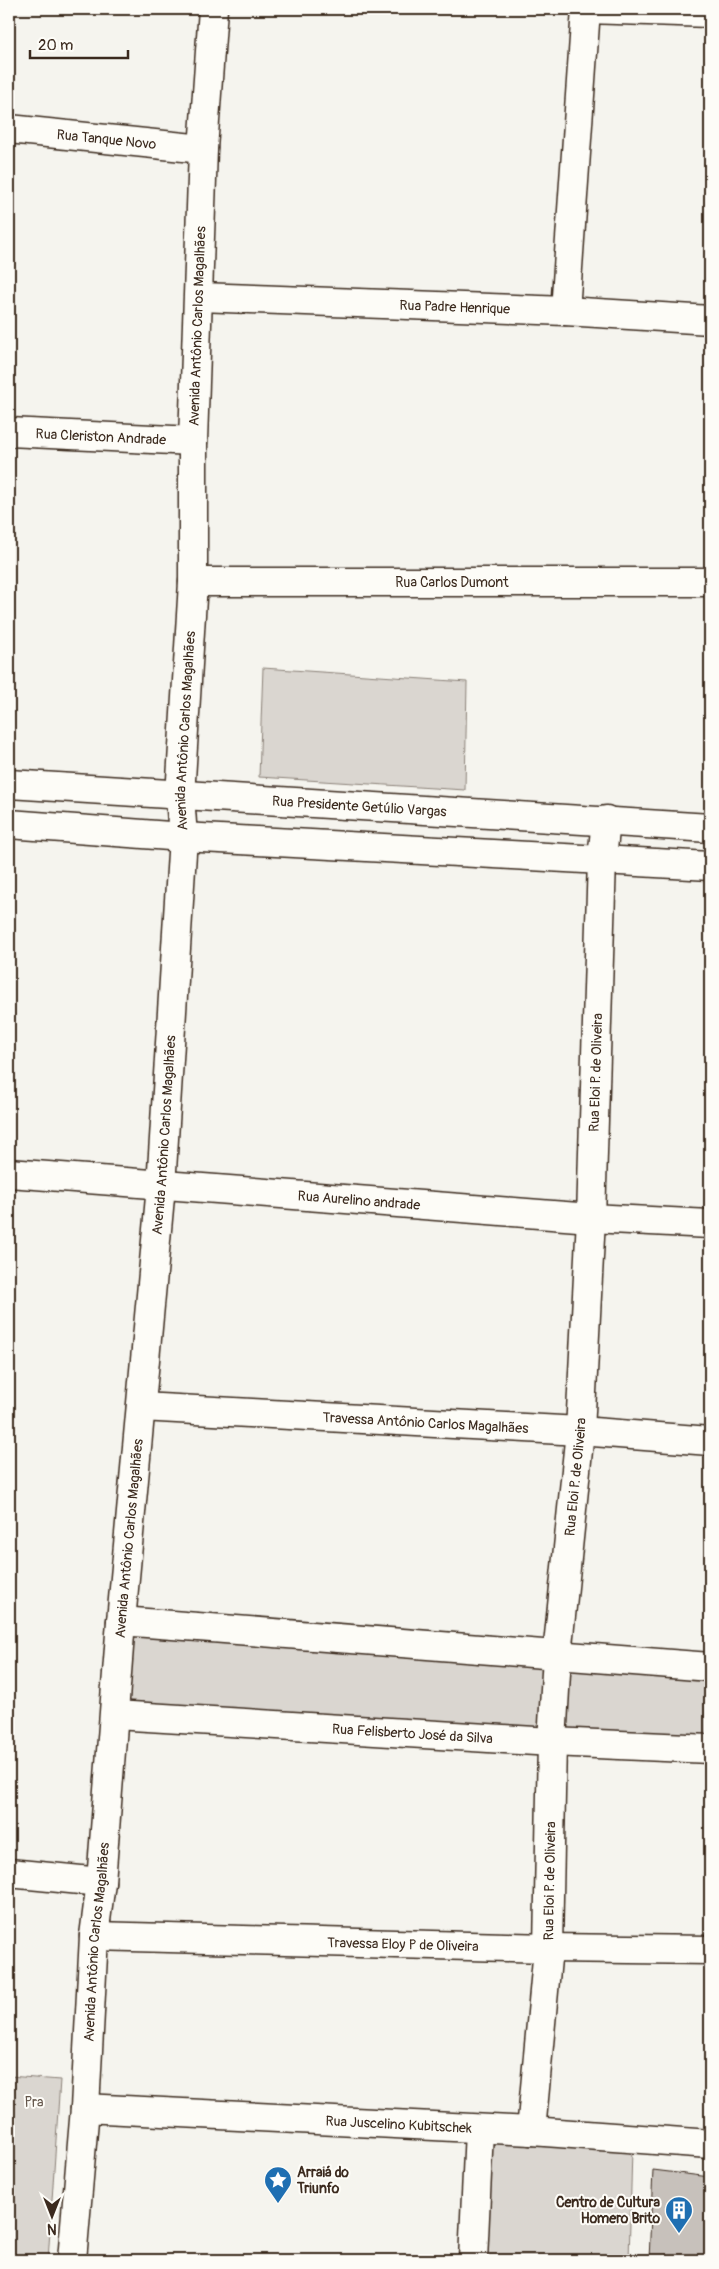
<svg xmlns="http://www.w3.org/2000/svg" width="719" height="2269" font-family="Pangolin,sans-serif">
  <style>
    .green { fill: #dad6d0; stroke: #8a8077 }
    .shadow { fill: #0003 }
    .building { fill: #c7c1bb; stroke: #3b2a1e }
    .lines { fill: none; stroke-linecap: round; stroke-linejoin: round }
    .minor-casing { stroke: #3b2a1e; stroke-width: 31 }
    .minor { stroke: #fdfcf7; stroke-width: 28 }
    .labels { text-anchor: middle; stroke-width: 4; stroke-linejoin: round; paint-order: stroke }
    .street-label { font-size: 14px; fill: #3b2a1e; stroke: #fdfcf7 }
    .park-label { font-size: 14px; fill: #63554a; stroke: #fdfcf7 }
    .poi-label { font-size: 14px; font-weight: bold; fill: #3b2a1e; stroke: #fdfcf7; text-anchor: start }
  </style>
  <rect width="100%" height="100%" fill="#f5f4ee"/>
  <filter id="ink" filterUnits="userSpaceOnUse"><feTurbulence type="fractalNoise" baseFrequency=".02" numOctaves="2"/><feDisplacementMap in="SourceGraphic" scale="10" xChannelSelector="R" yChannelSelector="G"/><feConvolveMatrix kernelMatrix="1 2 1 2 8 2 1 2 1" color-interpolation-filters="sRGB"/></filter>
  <g filter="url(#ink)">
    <path class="green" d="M263,668L467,682L465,790L259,777Z
      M121,1621L710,1667V1749L115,1715Z
      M9,2076L60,2080L48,2260H9Z
      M487,2136L632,2149L629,2260H487Z"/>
    <path class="shadow" d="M9,1960L12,1964V1999H9Z
      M655,2172L710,2178V2260H650Z"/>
    <path class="building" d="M653,2170L710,2177L707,2260H649Z"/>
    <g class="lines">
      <g class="minor-casing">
        <g id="minor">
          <path d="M586,9L710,13"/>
          <path id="s1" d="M9,129L203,149"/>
          <path id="s2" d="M200,297L565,311L710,320"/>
          <path d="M565,311L586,9"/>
          <path id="s3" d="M9,432L193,441"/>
          <path id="s4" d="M193,582H710"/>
          <path id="s5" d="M9,784L710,828"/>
          <path d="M9,824L183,837L710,866"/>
          <path id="s6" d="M9,1173L591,1218L710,1224"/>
          <path id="s7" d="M141,1407L580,1431L710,1441"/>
          <path d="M121,1621L710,1667"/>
          <path id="s8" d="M115,1715L552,1742L710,1749"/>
          <path d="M9,1873L101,1882"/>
          <path id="s9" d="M94,1936L548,1948L710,1950"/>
          <path id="s10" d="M85,2108L531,2131L710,2144"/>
          <path id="s11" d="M531,2131L548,1948L552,1742L557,1655L580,1431L591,1218L602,859L606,820"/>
          <path id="s12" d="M72,2260L85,2108L94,1936L101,1882L121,1621L161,1186L183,837L180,796L193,582V441L203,149L213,9"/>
          <path d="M473,2260L479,2130"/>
        </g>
      </g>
      <use href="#minor" class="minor"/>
    </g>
  </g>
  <defs>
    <g id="sight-pin" transform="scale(1.4375)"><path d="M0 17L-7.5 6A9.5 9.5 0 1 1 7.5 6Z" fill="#1f6fb2" stroke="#fdfcf7"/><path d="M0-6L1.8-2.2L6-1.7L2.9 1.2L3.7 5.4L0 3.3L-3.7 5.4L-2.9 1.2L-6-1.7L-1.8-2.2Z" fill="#fff"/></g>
    <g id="building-pin" transform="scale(1.4375)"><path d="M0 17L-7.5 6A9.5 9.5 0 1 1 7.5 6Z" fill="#1f6fb2" stroke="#fdfcf7"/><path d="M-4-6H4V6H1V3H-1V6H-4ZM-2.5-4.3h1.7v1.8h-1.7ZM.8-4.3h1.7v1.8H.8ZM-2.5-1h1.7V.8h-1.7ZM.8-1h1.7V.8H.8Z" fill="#fff"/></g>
  </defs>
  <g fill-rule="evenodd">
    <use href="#sight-pin" x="278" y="2180"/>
    <use href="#building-pin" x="679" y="2210"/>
  </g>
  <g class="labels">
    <g class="street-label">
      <text dy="5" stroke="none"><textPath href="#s1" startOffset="98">Rua Tanque Novo</textPath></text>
      <text dy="5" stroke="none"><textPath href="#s2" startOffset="255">Rua Padre Henrique</textPath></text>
      <text dy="5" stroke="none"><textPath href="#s12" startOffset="1939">Avenida Antônio Carlos Magalhães</textPath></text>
      <text dy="5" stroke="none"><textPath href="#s3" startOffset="92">Rua Cleriston Andrade</textPath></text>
      <text dy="5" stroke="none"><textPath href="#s4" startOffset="259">Rua Carlos Dumont</textPath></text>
      <text dy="5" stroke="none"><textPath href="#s12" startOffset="1534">Avenida Antônio Carlos Magalhães</textPath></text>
      <text dy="5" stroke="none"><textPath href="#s5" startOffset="351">Rua Presidente Getúlio Vargas</textPath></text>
      <text dy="5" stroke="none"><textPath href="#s11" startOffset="1061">Rua Eloi P. de Oliveira</textPath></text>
      <text dy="5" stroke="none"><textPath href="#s12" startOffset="1129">Avenida Antônio Carlos Magalhães</textPath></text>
      <text dy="5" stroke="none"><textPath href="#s6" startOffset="351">Rua Aurelino andrade</textPath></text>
      <text dy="5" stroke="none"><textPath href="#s7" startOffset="285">Travessa Antônio Carlos Magalhães</textPath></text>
      <text dy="5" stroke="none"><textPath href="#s11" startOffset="656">Rua Eloi P. de Oliveira</textPath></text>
      <text dy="5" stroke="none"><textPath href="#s12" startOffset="724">Avenida Antônio Carlos Magalhães</textPath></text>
      <text dy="5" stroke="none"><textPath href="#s8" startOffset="298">Rua Felisberto José da Silva</textPath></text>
      <text dy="5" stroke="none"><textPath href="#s11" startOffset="251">Rua Eloi P. de Oliveira</textPath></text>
      <text dy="5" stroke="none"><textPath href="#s12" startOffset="319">Avenida Antônio Carlos Magalhães</textPath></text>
      <text dy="5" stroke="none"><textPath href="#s9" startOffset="309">Travessa Eloy P de Oliveira</textPath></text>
      <text dy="5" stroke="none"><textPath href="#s10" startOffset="314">Rua Juscelino Kubitschek</textPath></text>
    </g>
    <g class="park-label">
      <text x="34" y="2107">Pra</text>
    </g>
    <g class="poi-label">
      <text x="297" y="2177">Arraiá do<tspan x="297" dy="16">Triunfo</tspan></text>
      <text x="660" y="2207" text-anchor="end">Centro de Cultura<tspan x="660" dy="16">Homero Brito</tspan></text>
    </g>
  </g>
  <rect width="719" height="2269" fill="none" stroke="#fdfcf7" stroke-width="30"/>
  <rect x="15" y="15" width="689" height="2239" fill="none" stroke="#3b2a1e" stroke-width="2" filter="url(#ink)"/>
  <g transform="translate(52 2216) rotate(180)" stroke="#fdfcf7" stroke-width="4" paint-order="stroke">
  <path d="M0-4L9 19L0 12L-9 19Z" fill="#3b2a1e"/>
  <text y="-8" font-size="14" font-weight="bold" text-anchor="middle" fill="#3b2a1e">N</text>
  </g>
  <path d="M30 50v8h98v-8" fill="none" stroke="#3b2a1e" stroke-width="2.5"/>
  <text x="38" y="50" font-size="15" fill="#3b2a1e" stroke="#fdfcf7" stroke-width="4" paint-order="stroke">20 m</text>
</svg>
